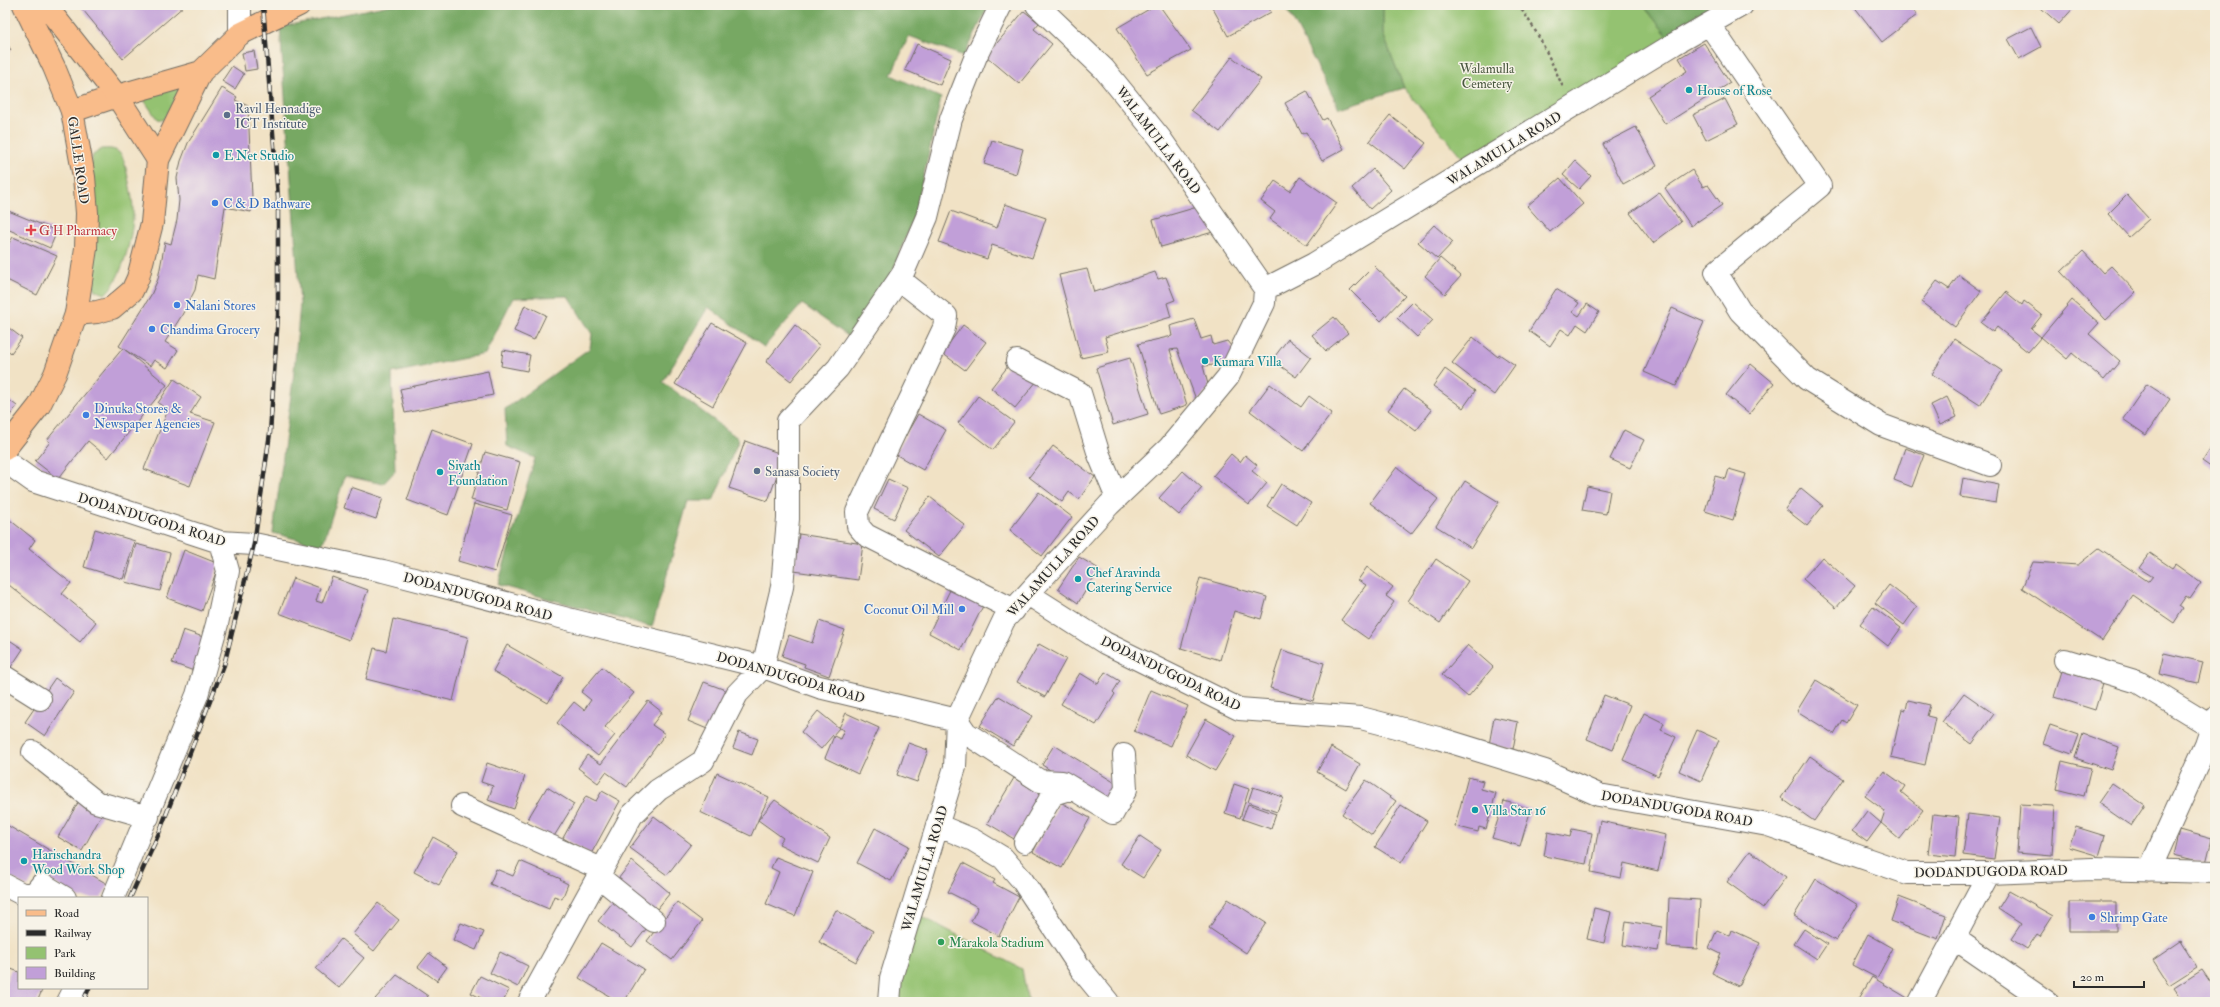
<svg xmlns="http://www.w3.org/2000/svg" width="2220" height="1007" font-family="'IM FELL Double Pica',serif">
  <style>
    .green { fill: #94c271; stroke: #60764e }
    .forest { fill: #77a863; stroke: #516a47 }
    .building { fill: #c19fd8 }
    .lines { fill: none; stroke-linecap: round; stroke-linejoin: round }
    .minor-casing { stroke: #706b61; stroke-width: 24 }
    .major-casing { stroke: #706b61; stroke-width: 24 }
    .highway-casing { stroke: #706b61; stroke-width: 24 }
    .path { stroke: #706b61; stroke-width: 2.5; stroke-dasharray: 3 3; stroke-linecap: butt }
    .minor { stroke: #fff; stroke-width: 22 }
    .major { stroke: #f9bc8a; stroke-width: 22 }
    .highway { stroke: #f9bc8a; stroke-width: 22 }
    .rail-casing { stroke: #2b2b2b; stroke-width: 4.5 }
    .rail { stroke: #f7f3e8; stroke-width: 3; stroke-dasharray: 9; stroke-linecap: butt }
    .culture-dot { fill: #0f9aa8; stroke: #f7f3e8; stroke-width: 1.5 }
    .service-dot { fill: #5c6f8a; stroke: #f7f3e8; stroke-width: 1.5 }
    .shop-dot { fill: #3f7fe0; stroke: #f7f3e8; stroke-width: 1.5 }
    .health-dot { fill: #e0444e; stroke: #f7f3e8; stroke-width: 1.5 }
    .leisure-dot { fill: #2e9e5b; stroke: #f7f3e8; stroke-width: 1.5 }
    .labels { text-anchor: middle; stroke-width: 3; stroke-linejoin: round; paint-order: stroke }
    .park-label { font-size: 13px; fill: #4a5840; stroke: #f7f3e8 }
    .culture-label { font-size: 13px; fill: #0d838f; stroke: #f7f3e8; text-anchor: start }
    .service-label { font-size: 13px; fill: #4e5e75; stroke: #f7f3e8; text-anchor: start }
    .street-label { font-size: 13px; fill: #2b2b2b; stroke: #f7f3e8 }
    .shop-label { font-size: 13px; fill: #366cbe; stroke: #f7f3e8; text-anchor: start }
    .health-label { font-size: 13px; fill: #be3a42; stroke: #f7f3e8; text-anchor: start }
    .leisure-label { font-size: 13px; fill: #27864d; stroke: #f7f3e8; text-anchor: start }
  </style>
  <rect width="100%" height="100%" fill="#f7f3e8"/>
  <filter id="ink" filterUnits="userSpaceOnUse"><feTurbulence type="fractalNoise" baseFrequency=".025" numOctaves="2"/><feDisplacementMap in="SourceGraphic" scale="8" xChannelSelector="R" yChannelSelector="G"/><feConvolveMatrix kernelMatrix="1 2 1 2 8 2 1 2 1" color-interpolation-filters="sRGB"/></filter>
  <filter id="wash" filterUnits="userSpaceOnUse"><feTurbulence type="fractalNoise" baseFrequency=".012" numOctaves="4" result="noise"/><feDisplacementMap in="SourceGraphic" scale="16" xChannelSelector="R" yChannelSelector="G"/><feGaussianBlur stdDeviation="0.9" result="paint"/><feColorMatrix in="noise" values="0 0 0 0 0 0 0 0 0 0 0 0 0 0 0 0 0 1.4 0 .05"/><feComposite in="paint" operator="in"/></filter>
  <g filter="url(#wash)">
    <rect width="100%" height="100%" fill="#f1e2c5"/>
    <path class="green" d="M1383,5H1643L1674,44L1471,168L1404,88L1383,34Z
      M175,85L181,91L163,120L157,119L142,97Z
      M102,149C107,149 112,148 117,151C124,155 125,165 127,173C130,187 134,203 133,218C132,239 121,281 105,294L95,290L90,278V166L93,155Z
      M919,915L1022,969L1028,1002H899L900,981Z"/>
    <path class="forest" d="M390,5H989L964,56L909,36L891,75L941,98L916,210L891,276L848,336L802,304L764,347L708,307L663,382L739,439L713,501H688L652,627L498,585L535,458L507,446L505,409L590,348L592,334L568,296L513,298L485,354L392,373L395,471L383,484L345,476L322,546L273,533L294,372L300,304L280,27Z
      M1282,5H1383V34L1404,88L1339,108L1291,16Z
      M1643,5H1742L1674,44Z"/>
    <g id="blocks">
      <path class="building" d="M79,5H185L123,59Z
        M1156,5H1159L1191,50L1147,74L1117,28Z
        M1211,5H1267L1271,12L1228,36Z
        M1853,5H1909L1917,15L1882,42Z
        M2044,5H2076L2059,24L2041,8Z
        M1024,11L1039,23L1034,29L1052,44L1019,84L986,56Z
        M2031,27L2041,47L2019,59L2008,39Z
        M5,41L11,50L5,54Z
        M1704,43L1730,83L1665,124L1648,96L1687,71L1679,58Z
        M917,44L951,59L940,85L905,70Z
        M254,51L257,69L245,71L242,53Z
        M1232,57L1261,79L1220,132L1191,110Z
        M232,66L244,74L235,89L222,81Z
        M222,88L237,97L235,100L248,106L252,197L251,212L225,207L214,279L198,275L195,290L182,315L165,342L178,350L167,368L154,360L150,366L119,346L151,295L158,279L165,242L171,244L177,220L179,200L177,178L181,161L188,143Z
        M1307,91L1323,120L1327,118L1344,149L1322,161L1306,132L1302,134L1285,103Z
        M1725,99L1738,124L1706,140L1693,115Z
        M1390,115L1426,143L1405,169L1369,141Z
        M1636,127L1657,166L1623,184L1603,144Z
        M992,140L1023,149L1016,174L984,164Z
        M1575,161L1591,176L1579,189L1563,175Z
        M1373,169L1391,190L1370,209L1352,188Z
        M1692,170L1703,187L1708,185L1722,205L1691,226L1665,188Z
        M1300,177L1337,203L1307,245L1270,219L1275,212L1261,201L1275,181L1290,191Z
        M1560,178L1583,204L1550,232L1527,206Z
        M1659,192L1681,222L1653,243L1630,213Z
        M2127,195L2149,219L2129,237L2108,214Z
        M1005,204L1046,218L1032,258L992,245L987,259L939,242L951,211L997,228Z
        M1204,205L1213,232L1161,247L1153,220Z
        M6,210L57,231L50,248L5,228Z
        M1434,225L1453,242L1437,259L1418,242Z
        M13,237L57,256L37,295L5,279V249Z
        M2083,251L2103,273L2111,266L2136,292L2106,320L2061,272Z
        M1440,258L1461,276L1445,294L1425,276Z
        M1374,266L1405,296L1381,321L1350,290Z
        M1087,269L1094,292L1155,272L1158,279L1166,277L1175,300L1167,303L1171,317L1105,337L1109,352L1081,358L1059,275Z
        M1959,275L1981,291L1955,327L1921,302L1937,281L1949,289Z
        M1556,289L1579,303L1573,312L1579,316L1587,304L1599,312L1587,331L1577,324L1570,335L1561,329L1550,346L1529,331Z
        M2006,292L2022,305L2024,301L2042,315L2031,329L2041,337L2072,300L2099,323L2089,334L2120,361L2104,380L2072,353L2067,359L2041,337L2028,352L1997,327L1993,332L1981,323Z
        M1413,302L1433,320L1417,337L1397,318Z
        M525,305L546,315L534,340L514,331Z
        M1672,308L1704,322L1676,386L1644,372Z
        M1334,317L1348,333L1326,351L1312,335Z
        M1194,319L1201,339L1211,336L1213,345L1227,341L1236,352L1227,364L1203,366L1209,388L1197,402L1177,349L1170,350L1187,405L1159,414L1138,344L1172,336L1170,326Z
        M712,323L747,343L713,406L675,384Z
        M5,325L22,338L11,353L5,348Z
        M795,325L820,346L791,381L766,362Z
        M963,325L986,342L965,370L942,353Z
        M1473,337L1498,357L1499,354L1515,365L1494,395L1452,363Z
        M1288,339L1311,357L1296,377L1272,360Z
        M1954,339L2002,371L1980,405L1932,374Z
        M123,348L167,385L108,458L88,441L58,479L35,461L50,442L47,440Z
        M503,350L530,355L527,371L501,366Z
        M1130,358L1148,414L1113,425L1096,368Z
        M1012,361L1037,381L1015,408L991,388Z
        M1751,364L1774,383L1749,414L1726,395Z
        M1445,369L1475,391L1463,408L1433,386Z
        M488,371L493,395L405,413L400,389Z
        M174,379L201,397L190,414L215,422L190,486L144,469L168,410L158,403Z
        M1270,384L1301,407L1309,396L1332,413L1303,451L1250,411Z
        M2147,384L2170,399L2146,435L2123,419Z
        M1404,389L1432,410L1416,431L1388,410Z
        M978,396L1014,422L993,450L958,423Z
        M5,397L17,406L5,422Z
        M1947,397L1957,417L1940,425L1931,405Z
        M918,414L946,430L923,470L895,454Z
        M432,429L473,444L448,515L407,500Z
        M1624,430L1644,440L1630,468L1610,459Z
        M745,441L784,455L768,501L729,488Z
        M2215,441V470L2202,461Z
        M1053,446L1095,477L1079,499L1069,492L1062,502L1029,477Z
        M1905,448L1924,455L1912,487L1894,480Z
        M485,452L520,462L507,510L471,500Z
        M1231,454L1240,462L1245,455L1257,465L1252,471L1267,483L1249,505L1213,476Z
        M1397,467L1438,499L1411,534L1370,503Z
        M1729,469L1746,474L1733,520L1705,511L1715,476L1726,479Z
        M1183,471L1202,488L1179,515L1159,498Z
        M1963,478L1999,485L1996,503L1960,497Z
        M888,479L908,488L894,519L874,509Z
        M1465,481L1499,502L1471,548L1436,526Z
        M1281,484L1311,503L1297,525L1267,506Z
        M1587,486L1610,491L1606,514L1582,510Z
        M351,487L383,498L376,519L344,508Z
        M1801,488L1823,506L1807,526L1785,509Z
        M1039,492L1072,517L1042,556L1010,530Z
        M930,497L965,525L939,557L904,530Z
        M474,504L512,515L495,572L458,561Z
        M5,516L35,540L29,549L71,583L62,594L96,622L80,642L9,585L5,589Z
        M95,529L135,541L123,579L84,567Z
        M799,534L863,544L858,580L794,571Z
        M136,544L170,553L160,591L125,582Z
        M2099,548L2149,582L2153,577L2139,568L2150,553L2172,568L2175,564L2201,583L2190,599L2186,596L2179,606L2183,609L2174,623L2133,595L2102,641L2022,588L2033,562L2078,565Z
        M184,550L219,564L202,611L167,598Z
        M1079,557L1099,569L1078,603L1058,589Z
        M1822,557L1855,586L1836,608L1803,579Z
        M1436,559L1468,581L1440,623L1408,601Z
        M1367,567L1393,587L1386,596L1394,602L1368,639L1341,620L1366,585L1358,580Z
        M332,577L368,590L349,640L279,613L293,578L320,588L316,601L322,603Z
        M1200,578L1267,597L1261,619L1234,611L1220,660L1181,648Z
        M1889,585L1917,607L1904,625L1875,603Z
        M952,586L985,602L961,650L929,633Z
        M1873,607L1901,628L1888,646L1860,624Z
        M393,619L468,637L453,701L366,679L374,648L386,651Z
        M819,621L845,630L829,676L804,667L805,664L782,656L789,635L812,643Z
        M183,630L206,638L194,671L172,663Z
        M5,637L23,649L5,676Z
        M1039,644L1066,659L1045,697L1017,682Z
        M507,645L563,677L548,703L493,671Z
        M1468,645L1493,667L1468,697L1442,675Z
        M1282,650L1324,663L1313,701L1270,688Z
        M2164,653L2203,662L2198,683L2159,674Z
        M602,667L634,693L605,727L615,735L598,756L557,723L574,702L584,710L591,700L581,692Z
        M2062,671L2103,683L2095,710L2054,697Z
        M1105,672L1120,681L1113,692L1115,694L1096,725L1061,704L1080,673L1098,684Z
        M55,678L74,692L45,736L25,722Z
        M1816,680L1857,705L1846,723L1842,720L1834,734L1797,711Z
        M704,682L728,691L712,731L688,721Z
        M1151,690L1188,706L1171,746L1134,731Z
        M1964,693L1994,714L1972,744L1942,722Z
        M1604,695L1630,705L1613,750L1587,739Z
        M999,696L1032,716L1013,746L980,726Z
        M1908,700L1930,705L1927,716L1935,718L1925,765L1891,757L1902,709L1906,710Z
        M648,701L662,712L652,725L665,734L627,787L606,772L598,783L578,768L587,755L601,764Z
        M818,711L839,728L821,749L801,732Z
        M846,713L879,728L858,774L825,758L834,736L840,739L844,730L839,728Z
        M1644,713L1664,723L1661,730L1676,737L1658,776L1623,760Z
        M1494,717L1518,722L1513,749L1489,745Z
        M1206,719L1236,736L1215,771L1186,755Z
        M2050,725L2079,735L2072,754L2043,744Z
        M1697,730L1719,740L1701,781L1679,771Z
        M739,732L758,739L752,755L733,748Z
        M2083,734L2119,747L2111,770L2075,758Z
        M908,743L928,750L917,782L897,775Z
        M1054,745L1117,784L1105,804L1042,765Z
        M1331,747L1360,764L1346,789L1317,772Z
        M1810,756L1843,779L1814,821L1781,798Z
        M2062,761L2091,768L2084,796L2056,789Z
        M487,763L525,776L514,809L488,800L493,786L481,782Z
        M1884,771L1905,786L1901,792L1923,810L1900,839L1881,823L1885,811L1865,796Z
        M717,773L769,797L758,820L775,800L830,838L818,863L779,844L783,838L758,820L751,836L700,812Z
        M1468,777L1483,781L1481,789L1496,793L1486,829L1479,827L1478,832L1455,826Z
        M1014,778L1041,795L1014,839L987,823Z
        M1366,780L1396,801L1372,835L1342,814Z
        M2112,783L2145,805L2131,826L2098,803Z
        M1234,784L1249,789L1240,818L1225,813Z
        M547,787L574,804L553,838L526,822Z
        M1253,787L1283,797L1277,812L1248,802Z
        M602,791L620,801L591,854L563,838L586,796L596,801Z
        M79,801L102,814L82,851L58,837Z
        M1504,801L1531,809L1520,846L1492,838Z
        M1060,802L1090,818L1062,868L1033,852Z
        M1248,804L1276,814L1271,829L1242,819Z
        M2020,804L2055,806L2052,856L2017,853Z
        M1401,805L1427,821L1401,863L1375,847Z
        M1867,811L1881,823L1867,842L1852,831Z
        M1933,814L1959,817L1955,857L1928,854Z
        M1968,814L2000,818L1994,859L1963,855Z
        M654,816L691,844L667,875L630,848Z
        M1600,821L1666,835L1658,871L1624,863L1621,878L1591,872Z
        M5,824L109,885L101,898H79L36,872L28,887L5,874Z
        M2076,827L2105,836L2099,856L2069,847Z
        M875,828L909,846L891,881L857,863Z
        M1572,829L1592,833L1586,864L1544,856L1548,832L1570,837Z
        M2180,830L2212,839L2206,863L2174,855Z
        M1140,836L1161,850L1143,878L1121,864Z
        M433,837L458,851L439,885L414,872Z
        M1750,851L1786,877L1763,908L1727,882Z
        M776,857L813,872L795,916L766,904L779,872L771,868Z
        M520,861L561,879L560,880L568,884L562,899L554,896L549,909L490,884L496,869L513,876Z
        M632,861L670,893L653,914L615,883Z
        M963,863L995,880L993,883L1019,897L999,936L971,921L978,907L948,892Z
        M1816,879L1858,905L1836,941L1794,916Z
        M2009,891L2053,916L2040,936L2037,934L2027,949L2011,939L2021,924L1998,909Z
        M1899,897L1946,915L1938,939L1891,921Z
        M616,898L650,924L632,947L598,921Z
        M1669,898L1700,900L1697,949L1667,947Z
        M1228,899L1266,923L1246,953L1209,928Z
        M677,902L702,921L672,960L647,941Z
        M2069,902H2116V931H2069Z
        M378,903L399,920L374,951L353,934Z
        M1594,908L1611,912L1604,943L1587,939Z
        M836,910L873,931L856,962L819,942Z
        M1626,921L1662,927L1658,951L1623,945Z
        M461,923L484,932L476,950L453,940Z
        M1804,929L1827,944L1817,959L1794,944Z
        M1717,930L1730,936L1732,930L1760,943L1739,986L1712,973L1721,954L1709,948Z
        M1868,934L1893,948L1877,978L1852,965Z
        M341,939L364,958L339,988L316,969Z
        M2181,941L2197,967L2169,985L2153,960Z
        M601,943L644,969L624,1002H619L579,978Z
        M500,952L528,966L518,987L490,973Z
        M429,953L447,967L437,981L418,967Z
        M11,969L19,972V988H43L37,1002H5V984Z
        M2202,970L2215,989V998L2209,1002H2184L2174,988Z
        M397,975L428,996L425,1002H379L375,999Z
        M480,976L509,990L503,1002H489L471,993Z
        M1872,977L1911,1000L1910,1002H1857Z"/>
    </g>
  </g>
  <g filter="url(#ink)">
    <use href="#blocks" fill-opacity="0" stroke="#706b61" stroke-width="1"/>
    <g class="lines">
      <g class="minor-casing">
        <path id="minor" d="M240,5V34
          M1037,5L1104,69L1160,138L1265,289
          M1709,24L1820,186L1716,272L1740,311L1807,379L1881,425L1990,465
          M899,279L946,316L944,328L857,512L858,526L866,535L1014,610
          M1017,361L1080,393L1099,455L1117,498
          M5,461L33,481L220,542L254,544L383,571L568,619L763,667L819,687L957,720L966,733L1040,781L1062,782L1113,813L1126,789L1124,755
          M1028,594L1105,643L1239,709L1361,718L1438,738L1545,771L1599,795L1768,825L1907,873H1989L2092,869L2215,872
          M2065,660L2138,682L2212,727
          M5,677L40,699
          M33,752L96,802L148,817
          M462,806L601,869
          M937,825L973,840L1003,858L1022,880L1081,969L1108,1002
          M1025,842L1053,794L1072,788
          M2149,871L2206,745L2215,718
          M598,876L654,921
          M5,885L22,894H34L42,884L65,898
          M113,898L197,695L217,624L228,571L220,542
          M1954,938L2047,1002
          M68,1002L75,988
          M529,1002L632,815L658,790L703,761L737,694L763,667L782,587L788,519V421L838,368L902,275L927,217L951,119L976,56L1001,5
          M889,1002L891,978L955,767L957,720L1004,620L1109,505L1169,448L1228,377L1264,303L1265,289L1314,264L1674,44L1742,5
          M1920,1002L1989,873"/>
      </g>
      <g class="major-casing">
        <path id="major" d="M72,111L117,96L201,72
          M76,314L97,312L112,308L132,291L138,278L152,223L158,160L201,72L240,34L299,5"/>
      </g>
      <g class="highway-casing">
        <path id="highway" d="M45,5L117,96L158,160
          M5,449L39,406L55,374L76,314L86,248L87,213L84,177L72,111L54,67L24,5"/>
      </g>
      <path class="path" d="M1518,5C1537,29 1550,59 1563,87"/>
      <use href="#minor" class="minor"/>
      <use href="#major" class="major"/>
      <use href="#highway" class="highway"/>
      <g class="rail-casing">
        <path id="rail" d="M130,898L159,833L224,665L254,544L270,433L278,315V197L263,5
          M83,1002L89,988"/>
      </g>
      <use href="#rail" class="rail"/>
    </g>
  </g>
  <g class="culture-dot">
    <circle cx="1689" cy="90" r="4"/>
    <circle cx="216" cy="155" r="4"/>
    <circle cx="1205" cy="361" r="4"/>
    <circle cx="440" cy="472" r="4"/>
    <circle cx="1078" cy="579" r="4"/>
    <circle cx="1475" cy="810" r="4"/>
    <circle cx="24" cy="861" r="4"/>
  </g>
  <g class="service-dot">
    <circle cx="227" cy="115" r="4"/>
    <circle cx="757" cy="471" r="4"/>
  </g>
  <g class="shop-dot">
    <circle cx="215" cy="203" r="4"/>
    <circle cx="177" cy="305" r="4"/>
    <circle cx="152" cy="329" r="4"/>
    <circle cx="86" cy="415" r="4"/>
    <circle cx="962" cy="609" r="4"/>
    <circle cx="2092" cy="917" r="4"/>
  </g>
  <path class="health-dot" d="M29 224h4v4h4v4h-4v4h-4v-4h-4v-4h4z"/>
  <circle class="leisure-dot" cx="941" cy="942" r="4"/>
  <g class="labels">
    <g class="park-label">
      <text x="1487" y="73">Walamulla<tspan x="1487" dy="15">Cemetery</tspan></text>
    </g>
    <g class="culture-label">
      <text x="1697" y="95">House of Rose</text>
      <text x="224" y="160">E Net Studio</text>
      <text x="1213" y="366">Kumara Villa</text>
      <text x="448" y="470">Siyath<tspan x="448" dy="15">Foundation</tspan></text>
      <text x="1086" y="577">Chef Aravinda<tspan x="1086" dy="15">Catering Service</tspan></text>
      <text x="1483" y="815">Villa Star 16</text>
      <text x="32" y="859">Harischandra<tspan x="32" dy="15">Wood Work Shop</tspan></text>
    </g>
    <g class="service-label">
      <text x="235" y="113">Ravil Hennadige<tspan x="235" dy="15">ICT Institute</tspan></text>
      <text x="765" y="476">Sanasa Society</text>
    </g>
    <g class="street-label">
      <text transform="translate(1159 140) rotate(53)" y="5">WALAMULLA ROAD</text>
      <text transform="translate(1504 148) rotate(-31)" y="5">WALAMULLA ROAD</text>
      <text transform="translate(79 160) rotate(82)" y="5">GALLE ROAD</text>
      <text transform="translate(152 519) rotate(17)" y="5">DODANDUGODA ROAD</text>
      <text transform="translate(1053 566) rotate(-48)" y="5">WALAMULLA ROAD</text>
      <text transform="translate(478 596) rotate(15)" y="5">DODANDUGODA ROAD</text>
      <text transform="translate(1171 673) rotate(26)" y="5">DODANDUGODA ROAD</text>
      <text transform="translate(791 677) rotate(16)" y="5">DODANDUGODA ROAD</text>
      <text transform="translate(1677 808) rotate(10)" y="5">DODANDUGODA ROAD</text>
      <text transform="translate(924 868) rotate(-73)" y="5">WALAMULLA ROAD</text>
      <text transform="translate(1991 871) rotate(-1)" y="5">DODANDUGODA ROAD</text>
    </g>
    <g class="shop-label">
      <text x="223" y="208">C &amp; D Bathware</text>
      <text x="185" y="310">Nalani Stores</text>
      <text x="160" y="334">Chandima Grocery</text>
      <text x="94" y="413">Dinuka Stores &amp;<tspan x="94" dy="15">Newspaper Agencies</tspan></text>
      <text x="954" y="614" text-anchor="end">Coconut Oil Mill</text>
      <text x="2100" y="922">Shrimp Gate</text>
    </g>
    <g class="health-label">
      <text x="39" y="235">G H Pharmacy</text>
    </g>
    <g class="leisure-label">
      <text x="949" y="947">Marakola Stadium</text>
    </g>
  </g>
  <rect width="2220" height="1007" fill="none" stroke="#f7f3e8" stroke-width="20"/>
  <rect x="18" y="897" width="130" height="92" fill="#f7f3e8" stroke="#a5a39c"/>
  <rect x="26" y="910" width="20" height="6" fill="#f9bc8a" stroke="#a5a39c"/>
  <text x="54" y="917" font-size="12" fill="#2b2b2b">Road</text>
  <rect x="26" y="930" width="20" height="6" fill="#2b2b2b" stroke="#a5a39c"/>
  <text x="54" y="937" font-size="12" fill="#2b2b2b">Railway</text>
  <rect x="26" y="947" width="20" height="12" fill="#94c271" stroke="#a5a39c"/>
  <text x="54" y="957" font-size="12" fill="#2b2b2b">Park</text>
  <rect x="26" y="967" width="20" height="12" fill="#c19fd8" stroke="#a5a39c"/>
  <text x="54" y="977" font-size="12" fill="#2b2b2b">Building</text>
  <path d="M2074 981v6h70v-6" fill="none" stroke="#2b2b2b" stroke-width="2"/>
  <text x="2080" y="981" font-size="12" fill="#2b2b2b" stroke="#f7f3e8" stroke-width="3" paint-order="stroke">20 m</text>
</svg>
